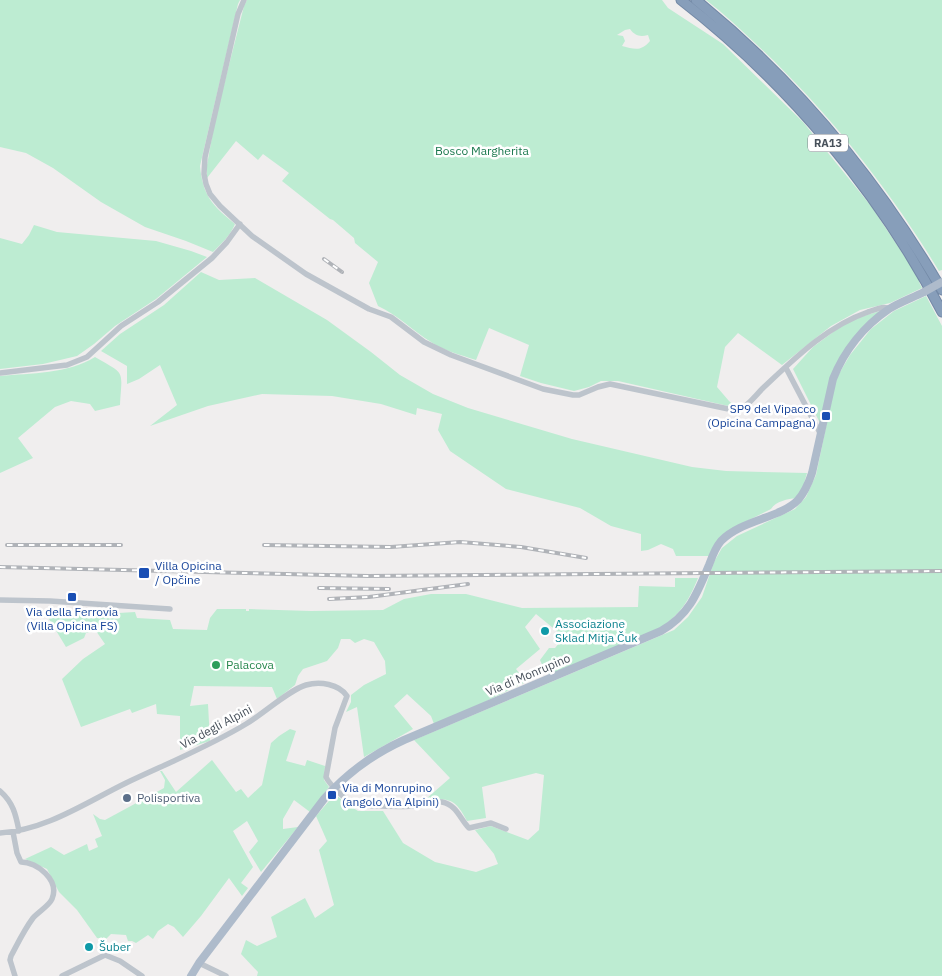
<svg xmlns="http://www.w3.org/2000/svg" width="942" height="976" font-family="'IBM Plex Sans',sans-serif">
  <style>
    .green { fill: #bdecd2; fill-rule: evenodd }
    .lines { fill: none; stroke-linecap: round; stroke-linejoin: round }
    .highway-casing { stroke: #7389a6; stroke-width: 11 }
    .minor { stroke: #bdc4cc; stroke-width: 5.5 }
    .major { stroke: #aebbcb; stroke-width: 8 }
    .highway { stroke: #879eba; stroke-width: 9 }
    .rail-casing { stroke: #b0b3b8; stroke-width: 4 }
    .rail { stroke: #fff; stroke-width: 2; stroke-dasharray: 5.5; stroke-linecap: butt }
    .major-bridge { stroke: #aebbcb; stroke-width: 8 }
    .transit-dot { fill: #1a4fb4; stroke: #fff; stroke-width: 2 }
    .culture-dot { fill: #0f9aa8; stroke: #fff; stroke-width: 2 }
    .leisure-dot { fill: #2e9e5b; stroke: #fff; stroke-width: 2 }
    .service-dot { fill: #5c6f8a; stroke: #fff; stroke-width: 2 }
    .labels { text-anchor: middle; stroke-width: 5; stroke-linejoin: round; paint-order: stroke }
    .shield { fill: #fff; stroke: #7e848c; stroke-width: 1 }
    .shield-label { font-size: 11px; font-weight: bold; fill: #47505a }
    .park-label { font-size: 12px; fill: #1b784e; stroke: #fff }
    .transit-label { font-size: 12px; fill: #164399; stroke: #fff; text-anchor: start }
    .culture-label { font-size: 12px; fill: #0d838f; stroke: #fff; text-anchor: start }
    .leisure-label { font-size: 12px; fill: #27864d; stroke: #fff; text-anchor: start }
    .street-label { font-size: 12px; fill: #47505a; stroke: #fff }
    .service-label { font-size: 12px; fill: #4e5e75; stroke: #fff; text-anchor: start }
  </style>
  <rect width="100%" height="100%" fill="#f0eeee"/>
  <path class="green" d="M0,0H240L238,4L200,166C203,196 212,205 235,224C230,236 222,243 213,252L186,241L145,227L101,202L53,168L26,153L0,147Z
    M247,0H662L668,8L723,44L803,122L871,206L921,281L919,282L922,288L890,303L860,310L831,326L782,365L738,333L725,347L717,387L729,401L737,408L618,381H601L589,387L574,391L541,383L520,376L529,345L489,328L476,360C461,355 444,351 431,342C413,331 398,315 378,306L369,283L378,262L355,243L354,238L333,220L330,219L282,181L289,173L263,154L258,160L236,141L207,178V165L215,120L244,6ZM630,29C635,36 640,37 648,35L650,41C641,52 634,49 622,46L625,41L623,36L617,35L625,30Z
    M706,0H942V270L939,271C888,187 827,110 755,43C739,28 723,13 706,0Z
    M34,225L57,232L156,241L191,251L207,257L156,299L115,326L94,344L77,356L43,364L0,369V238L22,244L29,235Z
    M201,272L219,280L255,278L327,320L371,352L400,375L433,394L468,408L572,439L692,467L726,471L807,473L803,487L796,498C788,499 776,501 771,509L731,529L709,556H676L673,549L661,544L648,550L641,551V534L611,526L580,508L506,489L450,451L438,430L442,414L417,408L416,415L381,404L332,396L262,394L208,406L150,426L177,405L160,365L139,379L127,384V366L101,351L120,334L164,305Z
    M926,296L942,326V976H257L258,972L241,954L246,940L257,946L277,937L271,917L305,898L315,918L334,905L319,850L327,841L316,816L335,794L347,804L358,811H383L403,843L435,862L476,872L498,864L494,854L475,830L491,826L528,840L539,830L544,775L536,773L482,787L486,818L467,821C455,798 450,799 426,799L450,778L414,740L674,630L688,617L702,597L714,562L722,548L737,536L795,509L806,497L816,475L836,379L850,355L871,329L894,311Z
    M883,310L848,347L820,423L793,369L813,347L848,321Z
    M95,357C126,375 122,369 120,405L95,411L90,404L71,401L55,407L18,438L33,458L0,473V376C31,373 68,374 95,357Z
    M675,578H698C689,600 682,612 662,627L550,675L543,667L540,660L549,648H555L564,637L536,614L525,627L540,649L516,669L526,682L464,712L434,724L431,716L407,694L394,706L413,729L364,757L357,707L346,712L351,702V695L364,685L386,674L385,661L374,642L364,639L355,643L350,639H341L338,648L327,661L303,669L298,676L295,685L277,699L272,687L194,686L190,706L208,704L210,741L180,750V716L157,714L156,704L132,713L130,709L81,727L62,679L83,659L105,644L96,631L86,633L84,638L66,647L46,614L86,615L135,612L137,618L170,620L173,629L207,630L210,618L217,609H246V611H249V609L311,611L383,610L404,599L431,594H466L522,608L638,607L639,586L675,587Z
    M290,729L296,731L286,761L305,766L307,760L325,766L324,780L329,787L310,812L294,800L283,819V829L298,827L261,872L249,852L258,841L247,821L233,831L253,867L241,883L248,888L242,896L229,878L201,916L183,937L174,927L168,924L158,931L153,939L148,935L136,943L132,941H128L126,935L111,934L106,939L97,938L77,910L59,892L47,869L25,859L51,847L64,855L87,844L89,851L98,847L95,839L102,836L93,814L100,819L105,820L164,788L165,780L160,771H162L176,792L212,760L236,792L241,789L248,798L262,785L271,743L279,736Z"/>
  <g class="lines">
    <g class="highway-casing">
      <path id="highway" d="M681,0C788,83 880,192 942,312
        M696,0C796,81 877,179 942,290"/>
    </g>
    <path class="minor" d="M244,0L238,14L205,157L204,174L206,184L210,194L220,206L252,236L306,274L369,309L391,317L424,342L451,355L543,389L573,395H579L598,387L610,384L738,411C748,406 755,396 763,388C794,359 827,326 868,312C875,310 883,305 890,309
      M786,368L820,433
      M0,373L67,365L87,357L121,326L158,302L212,258L227,242L240,224
      M0,600L50,601L170,609
      M0,791C13,802 16,815 19,831
      M13,832L17,853L21,862C37,862 60,880 52,899C49,906 38,912 33,918C24,930 18,943 11,956L10,960L15,976
      M0,833C46,830 85,803 126,783C166,764 208,747 246,724C263,714 289,690 306,685C320,681 339,684 347,696L335,728L326,777C329,784 346,800 353,804C358,806 404,807 412,806C422,805 432,800 442,802C457,805 460,819 469,828L491,823L506,829
      M199,963L226,976
      M62,976L105,955L120,961L142,976"/>
    <path class="major" d="M191,976L199,963L324,799C347,773 373,754 404,740L661,631C689,615 697,594 709,565C712,557 715,548 721,541C741,520 781,518 798,500C805,492 809,482 812,473L833,379C844,351 864,326 889,309C900,302 912,298 924,292"/>
    <use href="#highway" class="highway"/>
    <g class="rail-casing">
      <path id="rail" d="M324,259L342,272
        M7,545H121
        M264,545L391,547L460,542L521,547L586,558
        M0,567L368,576L942,571
        M319,588L389,589
        M329,599L369,597L468,584"/>
    </g>
    <use href="#rail" class="rail"/>
    <path class="major-bridge" d="M924,292L942,282"/>
  </g>
  <g class="transit-dot">
    <rect x="821" y="411" width="10" height="10" rx="2.5"/>
    <rect x="138" y="567" width="12" height="12" rx="2.5"/>
    <rect x="67" y="592" width="10" height="10" rx="2.5"/>
    <rect x="327" y="790" width="10" height="10" rx="2.5"/>
  </g>
  <g class="culture-dot">
    <circle cx="545" cy="631" r="5"/>
    <circle cx="89" cy="947" r="5"/>
  </g>
  <circle class="leisure-dot" cx="216" cy="665" r="5"/>
  <circle class="service-dot" cx="127" cy="798" r="5"/>
  <g class="labels">
    <rect class="shield" x="808" y="134.5" width="40" height="17" rx="4"/>
    <g class="shield-label">
      <text x="828" y="147">RA13</text>
    </g>
    <g class="park-label">
      <text x="482" y="155">Bosco Margherita</text>
    </g>
    <g class="transit-label">
      <text x="816" y="413" text-anchor="end">SP9 del Vipacco<tspan x="816" dy="14">(Opicina Campagna)</tspan></text>
      <text x="155" y="570">Villa Opicina<tspan x="155" dy="14">/ Opčine</tspan></text>
      <text x="72" y="616" text-anchor="middle">Via della Ferrovia<tspan x="72" dy="14">(Villa Opicina FS)</tspan></text>
      <text x="342" y="792">Via di Monrupino<tspan x="342" dy="14">(angolo Via Alpini)</tspan></text>
    </g>
    <g class="culture-label">
      <text x="555" y="628">Associazione<tspan x="555" dy="14">Sklad Mitja Čuk</tspan></text>
      <text x="99" y="951">Šuber</text>
    </g>
    <g class="leisure-label">
      <text x="226" y="669">Palacova</text>
    </g>
    <g class="street-label">
      <text transform="translate(528 675) rotate(-23)" y="4">Via di Monrupino</text>
      <text transform="translate(216 727) rotate(-28)" y="4">Via degli Alpini</text>
    </g>
    <g class="service-label">
      <text x="137" y="802">Polisportiva</text>
    </g>
  </g>
</svg>
